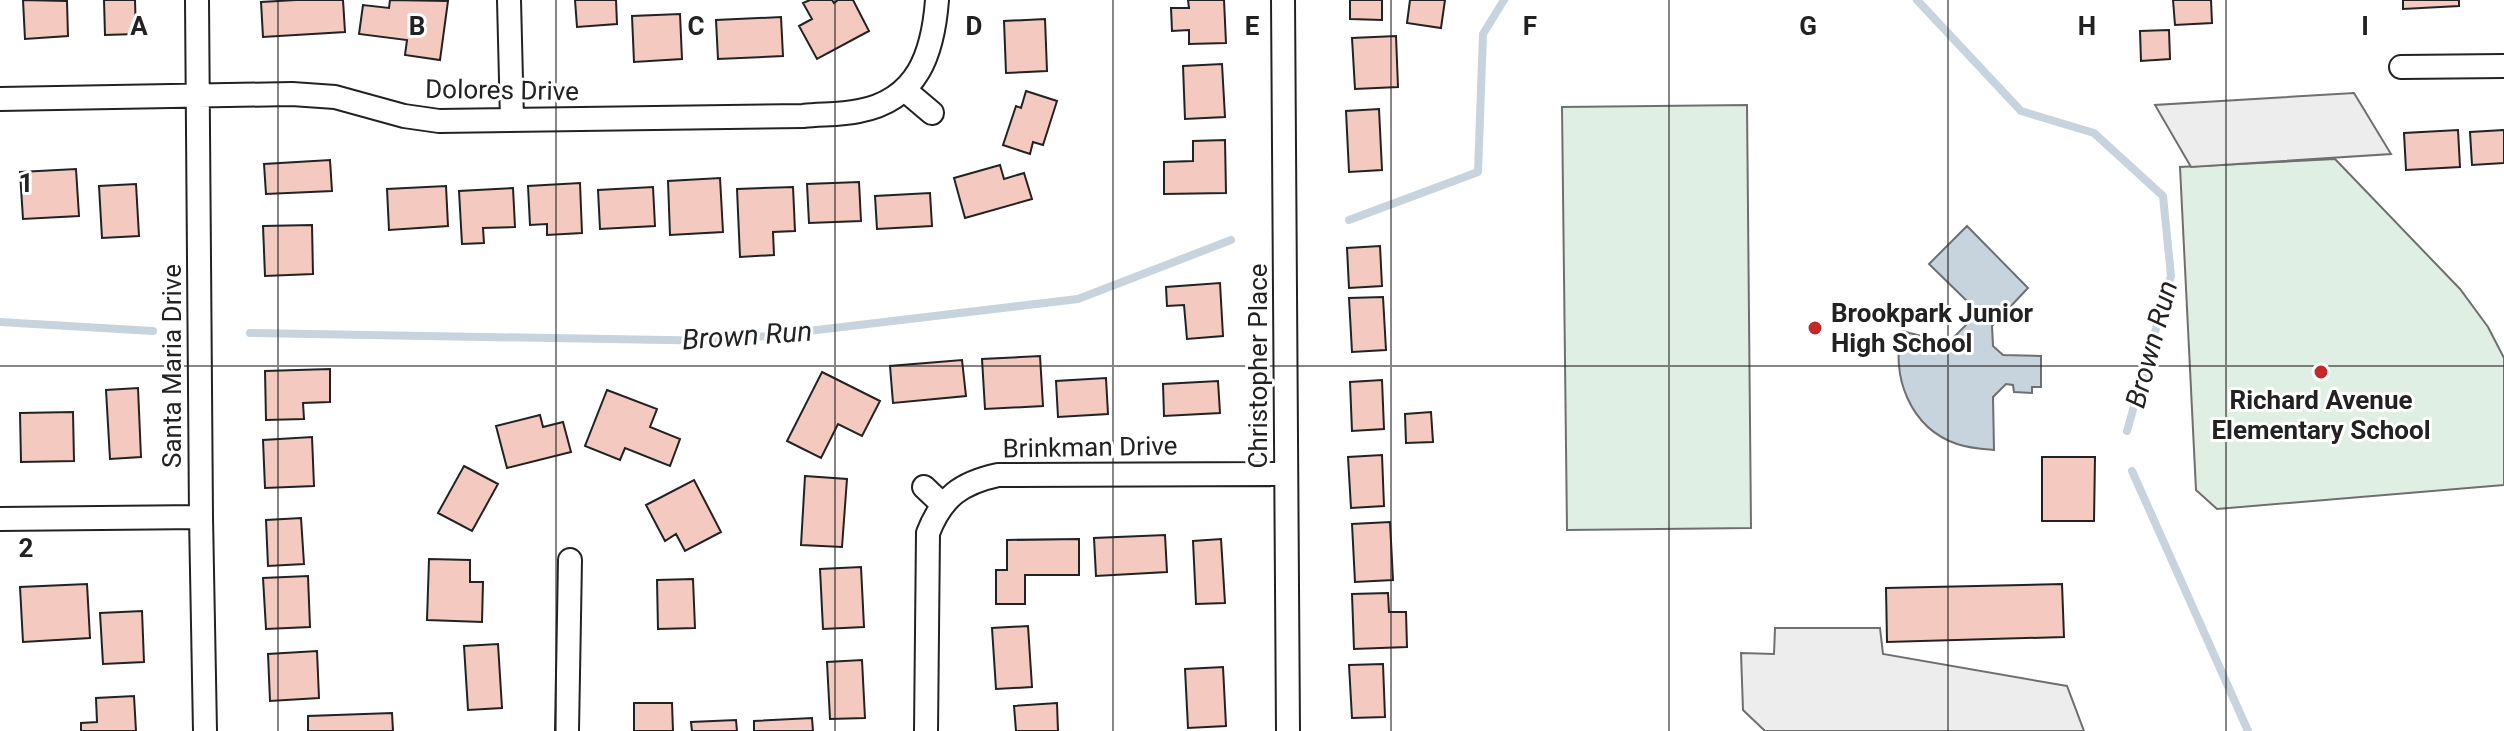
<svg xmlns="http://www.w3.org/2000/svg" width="2504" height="731" font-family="Roboto,sans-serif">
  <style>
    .green { fill: #e0efe3; stroke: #6f6f6f; stroke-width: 2 }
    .parking { fill: #ededed; stroke: #6f6f6f; stroke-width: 2 }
    .water { fill: #c7d3dd; stroke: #6f6f6f; stroke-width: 2 }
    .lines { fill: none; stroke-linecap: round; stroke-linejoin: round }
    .stream { stroke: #c7d3dd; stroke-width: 8 }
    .building { fill: #f3c9c0; stroke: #222; stroke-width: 2 }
    .street-casing { stroke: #222; stroke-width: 26 }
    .street { stroke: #fff; stroke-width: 22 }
    .grid { fill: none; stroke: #222; stroke-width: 2; stroke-opacity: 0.55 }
    .poi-dot { fill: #c62828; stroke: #fff; stroke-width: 3 }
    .labels { text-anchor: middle; stroke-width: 6; stroke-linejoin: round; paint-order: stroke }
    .street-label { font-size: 26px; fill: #222; stroke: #fff }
    .poi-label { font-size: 26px; font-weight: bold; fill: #222; stroke: #fff; text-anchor: start }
    .water-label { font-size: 28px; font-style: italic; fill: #222; stroke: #fff }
    .grid-label { font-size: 26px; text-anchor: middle; font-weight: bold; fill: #222; stroke: #fff; stroke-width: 6; stroke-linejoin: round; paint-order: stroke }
  </style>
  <rect width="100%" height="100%" fill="#fff"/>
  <path class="green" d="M1747,105L1751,528L1567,530L1562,107Z
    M2335,159L2460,289L2488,327L2504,358V485L2217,509L2196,490L2180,167Z"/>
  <path class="parking" d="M2354,93L2391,154L2191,167L2155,105Z
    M1775,628H1880L1883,654L2067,686L2084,731H1765L1743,710L1741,653L1774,654Z"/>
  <path class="water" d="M1967,226L2028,288L1992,326L1993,346L2003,355L2041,356V387H2032V393L2014,392L2013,385L2006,384L1993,397L1994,450C1982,449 1968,448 1957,444C1910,428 1890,375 1902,331L1948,343L1971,320L1969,303L1929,264Z"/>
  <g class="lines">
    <path class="stream" d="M1917,0L2021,111L2094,133L2163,196L2171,276L2127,431
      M1349,220L1478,172L1483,34L1504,0
      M0,322L153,331
      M250,333L724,341L1078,299L1231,240
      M2132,471L2248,731"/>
  </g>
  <path class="building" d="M23,0L67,1L68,36L25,39Z
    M104,0H135L136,34L105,35Z
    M296,0H343L345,32L263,37L261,2Z
    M390,0L448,1L440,60L405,55L407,40L359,34L363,5L389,8Z
    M575,0H616L617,24L577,27Z
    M810,0H832L834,3L838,0H853L869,31L817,59L799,26L812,19L803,3Z
    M1188,0H1224L1226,43L1189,44V30L1172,31L1171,8H1189Z
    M1350,0H1382V20L1350,19Z
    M1410,0H1445L1441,28L1407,23Z
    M2173,0H2211L2212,23L2175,25Z
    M2403,0H2459V6L2403,9Z
    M680,14L682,59L634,62L632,16Z
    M781,17L783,56L718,59L716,20Z
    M1045,19L1047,71L1006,73L1004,21Z
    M2169,30L2170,59L2141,61L2140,31Z
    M1396,36L1398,87L1355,89L1352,38Z
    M1222,64L1225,117L1185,119L1183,66Z
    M1026,91L1057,101L1043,145L1033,142L1030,154L1003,145L1016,106L1021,108Z
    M1379,109L1382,170L1349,172L1346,111Z
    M2458,130L2460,167L2406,170L2404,133Z
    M2504,130V163L2472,165L2470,132Z
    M1225,140L1226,193L1164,194V162L1193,161V141Z
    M330,160L332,191L266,194L264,164Z
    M1000,165L1004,179L1024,173L1032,199L965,218L954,178Z
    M76,169L79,216L23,219L20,172Z
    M720,178L723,232L670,235L668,181Z
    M859,182L861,221L809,223L807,184Z
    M580,183L582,233L547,235V224L530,225L528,186Z
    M136,184L139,236L102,238L99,186Z
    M446,186L448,226L389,230L387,189Z
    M653,187L655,226L600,229L598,190Z
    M793,187L795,231L773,232L774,255L740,257L737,189Z
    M513,188L515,227L483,228L484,243L462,244L459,191Z
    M930,193L932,226L877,229L875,196Z
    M312,225L313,274L265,276L263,226Z
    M1380,246L1382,286L1349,288L1347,248Z
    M1220,283L1223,336L1187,339L1184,305L1167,306L1166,287Z
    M1383,297L1386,350L1352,352L1349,298Z
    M1040,356L1043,406L985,409L982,359Z
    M962,360L966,396L893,403L890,366Z
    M330,369V402L303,403L304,419L266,420L265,371Z
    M822,372L880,401L862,436L838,424L821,458L787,441Z
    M1106,378L1108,414L1058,417L1056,381Z
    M1382,380L1384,429L1352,431L1350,382Z
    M1218,381L1220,413L1164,416L1163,384Z
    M138,388L141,457L110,459L106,390Z
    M607,390L657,409L650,427L680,439L670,466L625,448L620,460L585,446Z
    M73,412L74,461L21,462L20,413Z
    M1431,412L1433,442L1406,443L1405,414Z
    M540,415L543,427L563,422L571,452L507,468L496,426Z
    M312,437L314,486L265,488L263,440Z
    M1382,455L1384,506L1351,508L1348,457Z
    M2042,457H2095L2094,521H2042Z
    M464,466L498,484L472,531L438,513Z
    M805,476L847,479L842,547L801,545Z
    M694,480L721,532L685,551L676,534L665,541L646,505Z
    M301,518L304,564L268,566L266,520Z
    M1390,522L1393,580L1355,582L1352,524Z
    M1165,535L1167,572L1096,576L1094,538Z
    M1079,539V575H1025V604H996V570H1007V540Z
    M1221,539L1225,603L1196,604L1193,541Z
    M429,559L470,560V582H483L482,622L427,620Z
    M861,567L864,627L823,629L820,569Z
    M308,576L310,627L266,629L263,578Z
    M693,579L695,628L658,629L657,580Z
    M87,584L90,638L23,642L20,587Z
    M2062,584L2064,637L1887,642L1886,588Z
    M1388,593L1389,612H1406L1407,647L1354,649L1352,594Z
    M142,611L144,662L103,664L100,613Z
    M1028,626L1032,687L996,689L992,628Z
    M498,644L502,708L468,710L464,646Z
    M317,651L319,698L270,701L268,654Z
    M862,660L865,718L830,719L827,662Z
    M1383,664L1385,717L1352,718L1349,665Z
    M1223,667L1226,726L1188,728L1185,669Z
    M134,696L136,731H81V723L97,722L96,698Z
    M634,703H672L673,731H634Z
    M1057,703L1058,731H1016L1014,706Z
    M392,713L393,731H308V716Z
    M812,718L813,731H754V721Z
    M736,720L737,731H692L691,722Z"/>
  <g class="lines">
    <g class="street-casing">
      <path id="street" d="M197,0L201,517L205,731
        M509,0L512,120
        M1283,0L1288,731
        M2401,67L2504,66
        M906,91L932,113
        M0,99L292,94L335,97L404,116L439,121L803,116C822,114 841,115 859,111C918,100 933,53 937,0
        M924,487L942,504
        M0,519L201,517
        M567,731L570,560
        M926,731L928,533C942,497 961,483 998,475L1286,474"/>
    </g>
    <use href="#street" class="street"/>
  </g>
  <path class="grid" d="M278,0V731M556,0V731M835,0V731M1113,0V731M1391,0V731M1669,0V731M1948,0V731M2226,0V731M0,366H2504"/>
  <g class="poi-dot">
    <circle cx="1815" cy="328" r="8"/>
    <circle cx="2321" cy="372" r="8"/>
  </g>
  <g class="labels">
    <g class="street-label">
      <text transform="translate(502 90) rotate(1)" y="9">Dolores Drive</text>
      <text transform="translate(172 366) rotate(-90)" y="9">Santa Maria Drive</text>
      <text transform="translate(1258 366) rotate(-90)" y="9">Christopher Place</text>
      <text transform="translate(1090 447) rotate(-1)" y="9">Brinkman Drive</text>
    </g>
    <g class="poi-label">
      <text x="1831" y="322">Brookpark Junior<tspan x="1831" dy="30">High School</tspan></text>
      <text x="2321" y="409" text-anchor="middle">Richard Avenue<tspan x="2321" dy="30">Elementary School</tspan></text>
    </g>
    <g class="water-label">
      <text transform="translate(747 335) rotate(-4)" y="10">Brown Run</text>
      <text transform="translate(2151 344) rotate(-75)" y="10">Brown Run</text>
    </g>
  </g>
  <g class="grid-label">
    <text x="139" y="35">A</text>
    <text x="417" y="35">B</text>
    <text x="696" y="35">C</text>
    <text x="974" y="35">D</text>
    <text x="1252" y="35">E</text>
    <text x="1530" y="35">F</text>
    <text x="1808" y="35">G</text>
    <text x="2087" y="35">H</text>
    <text x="2365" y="35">I</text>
    <text x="26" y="192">1</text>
    <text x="26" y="557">2</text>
  </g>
</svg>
